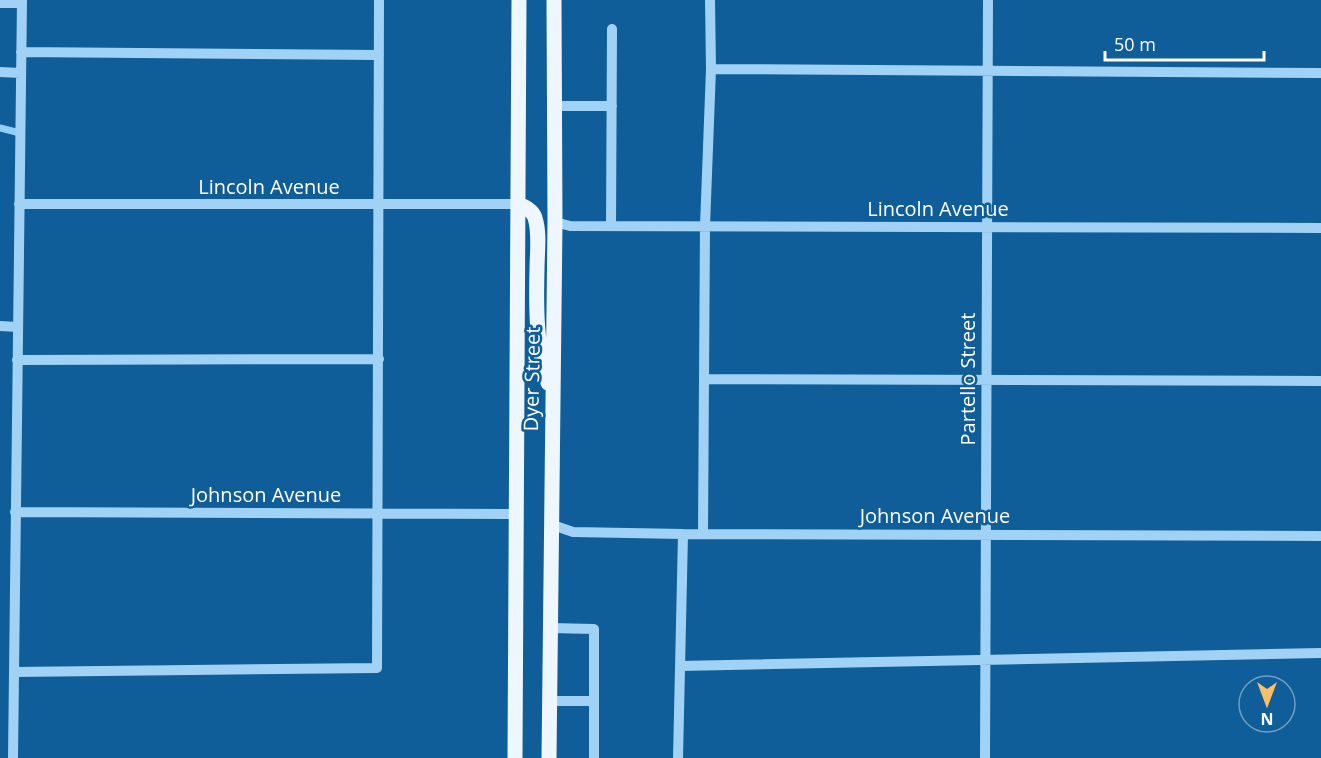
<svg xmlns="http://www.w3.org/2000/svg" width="1321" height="758" font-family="'Open Sans',sans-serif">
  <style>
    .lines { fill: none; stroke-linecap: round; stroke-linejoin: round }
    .stream { stroke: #92cff8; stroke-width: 7 }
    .minor { stroke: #a1d2f5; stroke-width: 10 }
    .major { stroke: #eef7ff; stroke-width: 15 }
    .labels { text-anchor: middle; stroke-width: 5; stroke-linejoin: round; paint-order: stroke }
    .street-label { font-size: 20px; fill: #fff; stroke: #0f5e99 }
  </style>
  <rect width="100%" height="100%" fill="#0f5e99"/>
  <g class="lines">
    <path class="stream" d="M0,128L20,133"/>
    <path class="minor" d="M0,3H22
      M21,52L379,55
      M711,69L1321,73
      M0,72L21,73
      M555,106H612
      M19,204H518
      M555,222L570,226L1321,228
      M611,226L612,29
      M0,326L18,327
      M17,360L379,359
      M704,379L1321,381
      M15,512L517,514
      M550,524L573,532L683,534L1321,536
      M703,534L705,226L711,69L710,0
      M680,666L1321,653
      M14,672L377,668L379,0
      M549,701H594V629L550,628
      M594,701V758
      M13,758L22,0
      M678,758L683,534
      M985,758L988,0"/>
    <path class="major" d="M518,204C525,207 533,210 535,218C540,233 537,253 537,269C536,307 536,347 548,383
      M515,758L519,0
      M549,758L555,222L554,0"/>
  </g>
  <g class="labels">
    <g class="street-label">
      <text x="269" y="194">Lincoln Avenue</text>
      <text x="938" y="216">Lincoln Avenue</text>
      <text transform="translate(532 379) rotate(-89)" y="7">Dyer Street</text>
      <text transform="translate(968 379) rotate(-90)" y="7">Partello Street</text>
      <text x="266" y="502">Johnson Avenue</text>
      <text x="935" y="523">Johnson Avenue</text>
    </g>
  </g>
  <g transform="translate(1267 704) rotate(180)"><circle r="28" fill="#0f5e99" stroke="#6f9ec2" stroke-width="1.5"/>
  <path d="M0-4.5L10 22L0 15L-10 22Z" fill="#ffbe64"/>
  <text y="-9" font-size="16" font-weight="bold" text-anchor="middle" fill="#ffffff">N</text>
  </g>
  <path d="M1105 51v9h159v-9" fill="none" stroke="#ffffff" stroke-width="3"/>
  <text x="1114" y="51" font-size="18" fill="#ffffff" stroke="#0f5e99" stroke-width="4.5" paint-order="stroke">50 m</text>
</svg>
